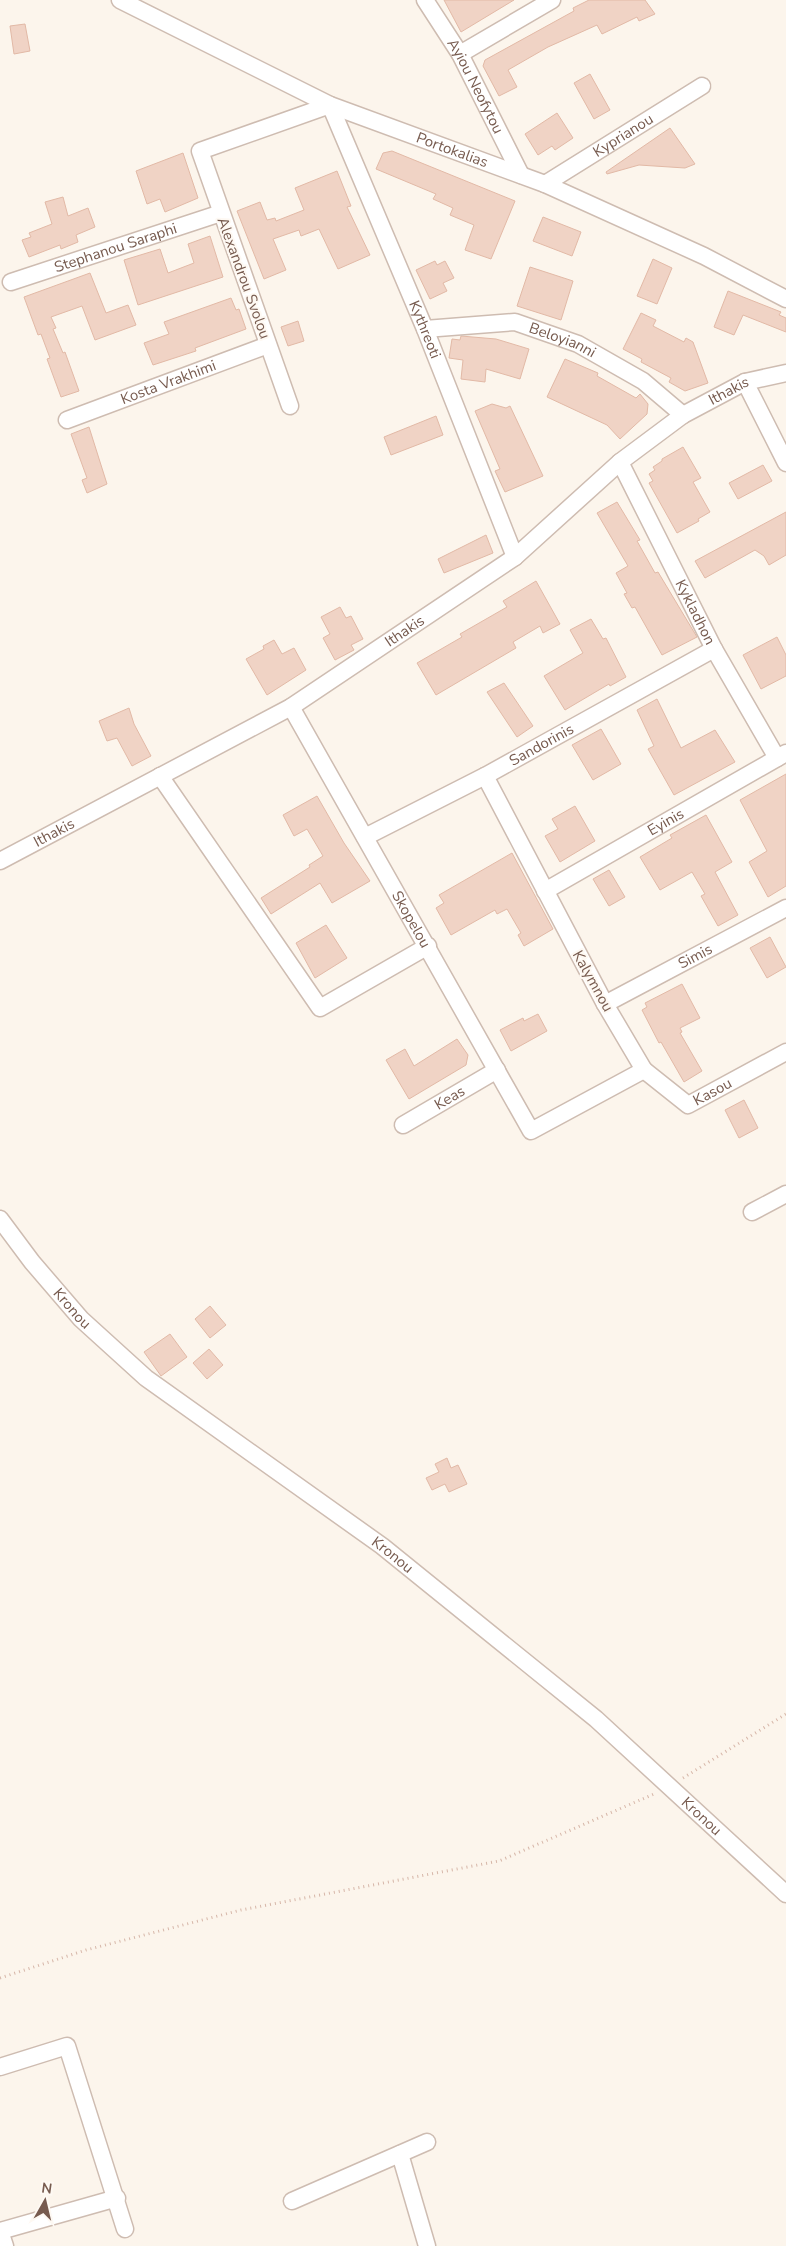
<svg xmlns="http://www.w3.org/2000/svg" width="786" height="2246" font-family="'Nunito Sans',sans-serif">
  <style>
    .building { fill: #f0d3c5; stroke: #e2b9a6 }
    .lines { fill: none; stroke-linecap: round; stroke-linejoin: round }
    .minor-casing { stroke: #cebcb1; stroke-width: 19 }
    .path { stroke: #d6b6a8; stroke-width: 3; stroke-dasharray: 1 4; stroke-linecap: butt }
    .minor { stroke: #fff; stroke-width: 16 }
    .labels { text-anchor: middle; stroke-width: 4; stroke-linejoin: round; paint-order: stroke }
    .street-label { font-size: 15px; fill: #775b4f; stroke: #fef9f3 }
  </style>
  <rect width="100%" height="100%" fill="#fcf5ec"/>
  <path class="building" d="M444,0H514L461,32Z
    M589,0H645L655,14L639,21L637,17L602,34L597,25L548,47L508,70L517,87L499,96L483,66L485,60L574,11L573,8Z
    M25,24L30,51L14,54L10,26Z
    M590,74L610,110L594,119L574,83Z
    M557,113L573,138L555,150L552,146L538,155L525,134Z
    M670,128L695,164L685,168L639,165L607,174L606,172Z
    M392,151L515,201L491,259L465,250L474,225L450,215L453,208L433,199L436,194L376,169L383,153Z
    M183,153L198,198L165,212L160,199L147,204L136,171Z
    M337,171L351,206L347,207L370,255L338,269L319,229L301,236L299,230L273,239L286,270L264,279L237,211L260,202L267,220L275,218L276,221L304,210L295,188Z
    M63,197L68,216L88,208L95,227L76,235L78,242L61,249L60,245L29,257L22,240L31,237L29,233L52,224L45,202Z
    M543,217L581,232L572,256L533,241Z
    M210,236L223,277L138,305L124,260L160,249L168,273L194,263L188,244Z
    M653,259L672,268L657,304L637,296Z
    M435,261L437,265L445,261L454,278L443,283L447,291L430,299L416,270Z
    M530,267L573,281L561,320L517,306Z
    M90,273L106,313L128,305L136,325L95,340L82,306L51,317L56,328L53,329L63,353L65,352L79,391L61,397L47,359L50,358L41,334L38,335L24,297Z
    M728,291L781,312L779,315L786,318V332L743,315L734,335L714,327Z
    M231,298L236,310L239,309L246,329L195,348L196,351L153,365L144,343L169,334L164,322Z
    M641,313L656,320L653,326L684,342L686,338L693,342L708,383L685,391L669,382L671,378L641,362L642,359L623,349Z
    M298,321L304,341L288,346L281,327Z
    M461,336L496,339L529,349L520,379L486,369L485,382L461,379L463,360L449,358L452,339L460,340Z
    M565,359L598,373L597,376L636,398L640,394L648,404L647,414L620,439L607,425L547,397Z
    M492,404L506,408L510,406L543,476L505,492L495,471L500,469L475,411Z
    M436,416L443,435L391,455L384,437Z
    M89,427L107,484L87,493L82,480L87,478L71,434Z
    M683,447L701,478L693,482L710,512L698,519L699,521L677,533L649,483L653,481L649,474L655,470L653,467L662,461V459Z
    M763,465L772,481L738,499L729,483Z
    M617,502L640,540L637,541L655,573L658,572L697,637L662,655L635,607L632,608L624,594L627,593L616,573L628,566L597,513Z
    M786,512V555L769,565L764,556L755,550L705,578L695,561Z
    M486,535L493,553L444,573L438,559Z
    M536,581L560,624L543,633L540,626L513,642L516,648L436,695L417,663L462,637L460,634L507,607L503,601Z
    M340,607L346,618L351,616L363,639L351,645L354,650L335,660L323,638L330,634L321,617Z
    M591,619L603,639L606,638L626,677L610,686L609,684L565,710L544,676L583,653L570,630Z
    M777,637L786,655V676L761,689L743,655Z
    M274,640L282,654L294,648L306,670L267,695L246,659L264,649L263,646Z
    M504,683L533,726L517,737L487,692Z
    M657,699L681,748L715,730L735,762L674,795L648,749L654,746L637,710Z
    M129,708L134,724L151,756L132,766L117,738L107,741L99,721Z
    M601,729L621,764L593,780L572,745Z
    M786,774V886L768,897L749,862L767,851L740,800Z
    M317,796L344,843L370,881L332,903L320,883L271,914L261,898L310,867L309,865L323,856L307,829L294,836L283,815Z
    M575,806L595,841L560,862L545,836L558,829L552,819Z
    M706,815L732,862L715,872L738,915L718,926L701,896L705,894L692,872L660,890L640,857L672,838L670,835Z
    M512,853L553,929L524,946L518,935L521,933L507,909L497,914L495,910L451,935L436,908L444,903L439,895Z
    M609,870L625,897L609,906L593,879Z
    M326,925L347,958L315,978L296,943Z
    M770,937L786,967L767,978L750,948Z
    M682,984L700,1018L680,1028L682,1032L680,1033L702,1071L684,1082L661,1042L659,1043L642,1010L647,1007L645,1003Z
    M538,1014L547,1031L511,1051L500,1030L523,1018L524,1021Z
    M457,1039L468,1055L466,1065L409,1099L386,1060L405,1049L414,1066Z
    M744,1100L758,1128L739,1138L725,1110Z
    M210,1306L226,1325L210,1338L195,1319Z
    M170,1334L187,1357L161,1376L144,1352Z
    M209,1349L223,1365L207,1379L193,1363Z
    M447,1458L451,1468L458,1465L467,1484L449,1492L445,1484L432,1490L426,1478L439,1472L435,1464Z"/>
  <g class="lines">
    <g class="minor-casing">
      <g id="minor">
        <path id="s1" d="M120,0L330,105L545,184L704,256L786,299"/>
        <path id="s2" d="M425,0L460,54L521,175"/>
        <path d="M460,54L552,0"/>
        <path id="s3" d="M545,184L702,86"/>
        <path id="s4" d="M11,282L221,213"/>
        <path id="s5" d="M425,329L515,322L578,344L643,381L683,415"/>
        <path d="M745,382L786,463"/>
        <path id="s6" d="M290,406L200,151L330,105L425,329L515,557"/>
        <path id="s7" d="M67,420L268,345"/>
        <path id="s8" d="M620,462L714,649L777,758"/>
        <path id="s9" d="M291,707L531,1131L644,1070L605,1004L485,776"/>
        <path d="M160,776L320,1008L428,946"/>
        <path id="s10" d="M365,837L485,776L714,649"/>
        <path id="s11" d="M0,861L291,707L515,557L620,462L683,415L745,382L786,373"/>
        <path id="s12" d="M545,891L786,753"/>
        <path id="s13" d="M605,1004L786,908"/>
        <path id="s14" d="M644,1070L688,1105L786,1052"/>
        <path id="s15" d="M403,1125L497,1070"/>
        <path d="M752,1212L786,1194"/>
        <path id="s16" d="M0,1219L32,1262L81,1319L146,1378L382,1546L596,1719L786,1894"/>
        <path d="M0,2067L67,2046L125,2229"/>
        <path d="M400,2154L427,2246"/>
        <path d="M292,2201L427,2142"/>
        <path d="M0,2231L117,2198"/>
        <path d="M0,2231L5,2246"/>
      </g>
    </g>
    <path class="path" d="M683,1778L786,1714
      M0,1978L86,1950L241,1910L499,1861L654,1794"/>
    <use href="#minor" class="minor"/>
  </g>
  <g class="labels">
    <g class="street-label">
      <text dy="5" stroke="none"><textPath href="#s2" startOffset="100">Ayiou Neofytou</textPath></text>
      <text dy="5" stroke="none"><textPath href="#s3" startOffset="92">Kyprianou</textPath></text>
      <text dy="5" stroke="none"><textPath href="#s1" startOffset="365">Portokalias</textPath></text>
      <text dy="5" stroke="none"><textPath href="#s4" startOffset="110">Stephanou Saraphi</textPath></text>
      <text transform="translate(244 278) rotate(70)" y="5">Alexandrou Svolou</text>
      <text dy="5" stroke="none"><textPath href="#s6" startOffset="652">Kythreoti</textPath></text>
      <text dy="5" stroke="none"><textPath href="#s5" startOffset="141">Beloyianni</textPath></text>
      <text dy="5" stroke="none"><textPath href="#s7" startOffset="108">Kosta Vrakhimi</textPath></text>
      <text dy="5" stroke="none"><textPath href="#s11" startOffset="871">Ithakis</textPath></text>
      <text dy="5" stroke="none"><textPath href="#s8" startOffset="168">Kykladhon</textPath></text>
      <text dy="5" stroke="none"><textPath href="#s11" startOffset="466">Ithakis</textPath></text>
      <text dy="5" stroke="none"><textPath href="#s10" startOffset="199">Sandorinis</textPath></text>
      <text dy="5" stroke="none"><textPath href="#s12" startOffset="139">Eyinis</textPath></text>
      <text dy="5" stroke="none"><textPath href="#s11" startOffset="61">Ithakis</textPath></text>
      <text dy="5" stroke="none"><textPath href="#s9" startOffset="244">Skopelou</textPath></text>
      <text dy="5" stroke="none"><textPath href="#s13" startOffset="102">Simis</textPath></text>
      <text transform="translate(593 981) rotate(61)" y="5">Kalymnou</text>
      <text dy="5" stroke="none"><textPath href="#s14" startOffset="84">Kasou</textPath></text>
      <text dy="5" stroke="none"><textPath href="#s15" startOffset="54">Keas</textPath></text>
      <text dy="5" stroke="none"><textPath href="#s16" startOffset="115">Kronou</textPath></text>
      <text dy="5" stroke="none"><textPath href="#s16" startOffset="520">Kronou</textPath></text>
      <text dy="5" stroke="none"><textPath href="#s16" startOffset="925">Kronou</textPath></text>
    </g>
  </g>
  <g transform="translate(45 2201) rotate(8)" stroke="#fef9f3" stroke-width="4" paint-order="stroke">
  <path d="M0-4L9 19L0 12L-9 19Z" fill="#775b4f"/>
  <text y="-8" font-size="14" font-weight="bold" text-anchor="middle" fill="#775b4f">N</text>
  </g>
</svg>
